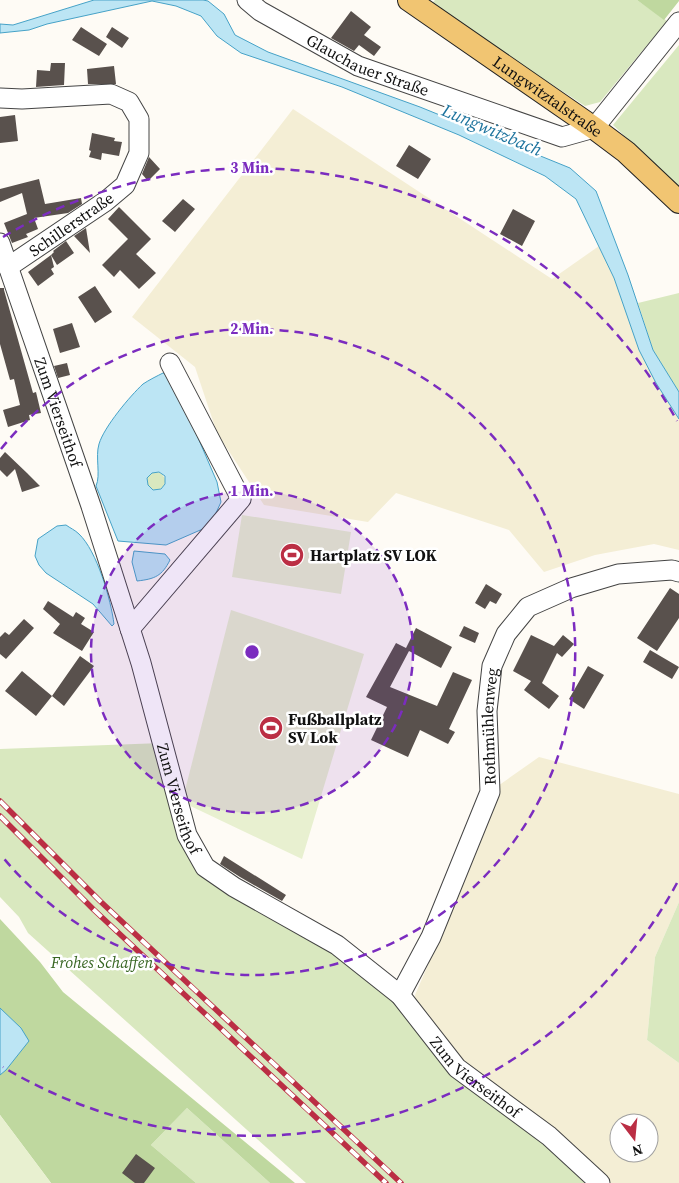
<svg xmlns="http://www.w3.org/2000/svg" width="679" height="1183" font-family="'Source Serif 4',serif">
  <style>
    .farmland { fill: #f4eed5; fill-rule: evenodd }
    .green { fill: #d9e8bf }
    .forest { fill: #bfd89f }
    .pitch { fill: #e8f0d0 }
    .water { fill: #bce5f4; stroke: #46a2c7; fill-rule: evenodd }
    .building { fill: #59514d }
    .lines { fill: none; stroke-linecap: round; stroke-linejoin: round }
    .minor-casing { stroke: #444; stroke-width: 21 }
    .major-casing { stroke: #222; stroke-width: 24 }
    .minor { stroke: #fff; stroke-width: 19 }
    .major { stroke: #f1c572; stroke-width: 22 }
    .rail-casing { stroke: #bb2e44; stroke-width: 5.5 }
    .rail { stroke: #fff; stroke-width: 4; stroke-dasharray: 11; stroke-linecap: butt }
    .ring { fill: none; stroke: #7b2cbf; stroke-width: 2.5; stroke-dasharray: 9 6 }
    .labels { text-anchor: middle; stroke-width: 5; stroke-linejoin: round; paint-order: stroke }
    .street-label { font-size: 16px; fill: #111; stroke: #fff }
    .poi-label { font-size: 16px; font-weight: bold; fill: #111; stroke: #fff; text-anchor: start }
    .park-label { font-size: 16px; font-style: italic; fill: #386623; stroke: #fff }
    .water-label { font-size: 18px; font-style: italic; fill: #1e749e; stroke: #fff }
    .centre { fill: #7b2cbf; stroke: #fff; stroke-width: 2.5 }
    .ring-label { font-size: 15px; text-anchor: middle; font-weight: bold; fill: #7b2cbf; stroke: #fff; stroke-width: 5; stroke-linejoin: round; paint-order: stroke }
  </style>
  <rect width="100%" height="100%" fill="#fefbf5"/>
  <path class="farmland" d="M293,109L552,279L599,246L614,278L656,383L679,419V550L654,544L595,555L544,572L509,530L396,493L368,522L264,505L217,433L195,367L132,317Z
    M539,757L679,794V902L655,957L647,1040L679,1063V1183H609L462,1066L416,1010L415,995L457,898L495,788ZM619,1123H649V1153H619Z"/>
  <path class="green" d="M435,0H637L667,21L600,102L585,106L430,5Z
    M679,45V188L613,125Z
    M679,293V392L653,350L638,303Z
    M147 481a9 9 0 1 1 18 0a9 9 0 1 1-18 0Z
    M162,743L205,867L400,995L457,1068L600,1183H306L28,933L19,917L0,897V749Z
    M679,902V1063L647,1040L655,957Z
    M187,1108L270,1183H196L151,1145Z"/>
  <path class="forest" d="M637,0H679V1L664,20Z
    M0,919L40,962L63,992L295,1183H270L187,1108L151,1145L196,1183H51L0,1115Z"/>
  <path class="pitch" d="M242,515L351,532L341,594L232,577Z
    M231,610L364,654L302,859L182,802Z
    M0,1115L51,1183H0Z"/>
  <path class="water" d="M94,0H203L208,1L224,14L235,35L268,52L420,107L570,168L596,191L628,275L653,350L679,392V419L656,383L639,350L614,278L576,199L545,176L459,135L342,87L241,53L217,36L201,16L176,6L152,1L47,24L29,30L0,33V24L13,25Z
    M163,373L171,377L190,419L217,482L221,502L216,513L205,528L166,545L118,541L96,486C101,475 95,457 99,444C104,427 130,396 143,384C149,380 157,376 163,373ZM159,472L165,476V484L161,489L153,490L148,485L147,478L152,473Z
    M66,525C70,528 75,530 79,534C97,551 111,600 114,624L112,626L93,604L46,573L39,565L35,556L38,539L57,526Z
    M134,551L165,554L170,560C162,576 155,579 137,581L132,562Z
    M0,1008L21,1028L29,1041L6,1070L0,1075Z"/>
  <path class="building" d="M351,11L371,27L364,35L381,47L374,56L359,45L354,51L331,38Z
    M81,27L107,44L99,56L72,40Z
    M112,27L129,38L122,48L106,37Z
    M51,63H65L64,85L36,87L37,70L50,71Z
    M114,66L116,84H88L87,69Z
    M15,115L18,141L0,143V117Z
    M92,133L115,138L114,141L122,142L119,156L102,153L101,160L89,157L91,151L89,150Z
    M409,145L431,159L418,179L396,166Z
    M149,157L160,169L148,181L142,174Z
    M39,179L45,204L81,198L82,204L68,213L34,218L38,229L26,234L28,237L12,243L4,223L27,214L22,193L0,202V189Z
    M183,199L195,209L175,232L162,221Z
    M119,207L151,239L136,254L156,273L139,289L120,270L114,277L102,265L128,239L108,219Z
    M513,209L535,221L522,246L500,234Z
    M86,228L90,253L74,236Z
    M66,241L74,253L57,265L51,255L54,252L53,251Z
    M51,255L54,267L51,269L54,274L38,286L28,272Z
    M95,286L112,312L95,323L78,297Z
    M0,288H4V290L33,393L36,392L41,413L29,415L30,420L8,427L3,410L20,405L14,379L10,380L0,344Z
    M72,323L80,347L60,353L53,329Z
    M67,363L70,375L58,378L54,366Z
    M5,452L27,473L40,486L22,492L15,469L7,477L0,470V458Z
    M486,584L502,594L496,604L490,601L485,609L475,603Z
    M670,588L679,594V618L657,651L637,638Z
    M48,601L73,617L76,612L85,618L81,624L94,632L82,651L53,633L60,624L43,609Z
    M24,619L34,628L6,659L0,654V637L5,632L9,635Z
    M464,626L479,633L475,643L459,636Z
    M416,628L452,647L441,668L409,651L390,687L437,706L453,672L472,680L449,729L455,732L448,744L420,730L408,757L371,740L387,707L366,697L396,643L406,648Z
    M531,635L554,646L563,635L574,644L562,657L557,653L542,683L559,696L549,709L524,690L531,681L513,671Z
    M650,650L679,667L672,679L643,662Z
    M80,656L94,666L64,706L52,696Z
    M588,666L604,675L584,709L569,699Z
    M22,671L52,696L36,716L5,691Z
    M224,856L286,895L282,901L240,877L220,864Z
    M136,1154L155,1168L144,1183H135L122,1173Z"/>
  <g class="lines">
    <g class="minor-casing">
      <g id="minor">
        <path id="s1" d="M247,0L260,11L358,66L562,137L594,128L679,22"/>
        <path d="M0,98L22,99L111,94L129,102L139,119V153L125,185L106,201L8,267"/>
        <path id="s2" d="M0,243L91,506L141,663L187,835L205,867L234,887L337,945L400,995L457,1068L549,1136L600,1183"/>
        <path d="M130,629L241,499L170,363"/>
        <path id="s3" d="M400,995L431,937L490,792L487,711L492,666L506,634L528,607L571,588L618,574L672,570L679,572"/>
      </g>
    </g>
    <g class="major-casing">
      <g id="major">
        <path id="s4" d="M409,0L594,128L626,152L679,202"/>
      </g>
    </g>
    <use href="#minor" class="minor"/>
    <use href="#major" class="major"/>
    <g class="rail-casing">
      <path id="rail" d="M0,801L100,901L401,1183
        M0,816L93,909L386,1183"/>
    </g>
    <use href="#rail" class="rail"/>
  </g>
  <circle cx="252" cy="652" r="161" fill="#7b2cbf" fill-opacity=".12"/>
  <g class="ring">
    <circle cx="252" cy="652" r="161"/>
    <path d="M1 449A323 323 0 1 1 1 855"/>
    <path d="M677 883A484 484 0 0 1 3 1067M3 237A484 484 0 0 1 677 421"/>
  </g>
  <defs>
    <g id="stadium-disc" transform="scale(1.25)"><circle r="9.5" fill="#bb2e44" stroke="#fff"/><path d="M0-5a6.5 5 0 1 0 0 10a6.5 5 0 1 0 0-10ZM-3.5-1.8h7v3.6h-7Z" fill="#fff"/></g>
  </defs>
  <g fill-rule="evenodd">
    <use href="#stadium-disc" x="292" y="555"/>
    <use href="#stadium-disc" x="271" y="728"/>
  </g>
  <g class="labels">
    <g class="street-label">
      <text dy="6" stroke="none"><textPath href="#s1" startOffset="138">Glauchauer Straße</textPath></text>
      <text dy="6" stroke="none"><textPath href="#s4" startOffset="169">Lungwitztalstraße</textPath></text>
      <text transform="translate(71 224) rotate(-35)" y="6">Schillerstraße</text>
      <text dy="6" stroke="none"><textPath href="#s2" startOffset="179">Zum Vierseithof</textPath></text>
      <text dy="6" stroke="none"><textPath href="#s3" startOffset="288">Rothmühlenweg</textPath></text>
      <text dy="6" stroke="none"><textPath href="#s2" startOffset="584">Zum Vierseithof</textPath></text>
      <text dy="6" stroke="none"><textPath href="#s2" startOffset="1004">Zum Vierseithof</textPath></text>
    </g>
    <g class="poi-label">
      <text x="310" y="561">Hartplatz SV LOK</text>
      <text x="288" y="725">Fußballplatz<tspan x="288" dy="18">SV Lok</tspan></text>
    </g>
    <g class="park-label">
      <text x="102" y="968">Frohes Schaffen</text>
    </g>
    <g class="water-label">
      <text transform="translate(492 130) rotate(23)" y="6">Lungwitzbach</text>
    </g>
  </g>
  <circle cx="252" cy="652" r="8" class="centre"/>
  <g class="ring-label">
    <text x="252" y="173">3 Min.</text>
    <text x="252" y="334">2 Min.</text>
    <text x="252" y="496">1 Min.</text>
  </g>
  <g transform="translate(634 1138) rotate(164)"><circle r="24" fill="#ffffff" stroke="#a0a0a0"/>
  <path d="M0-4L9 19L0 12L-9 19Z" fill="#bb2e44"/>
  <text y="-8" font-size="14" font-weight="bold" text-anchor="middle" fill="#111111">N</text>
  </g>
</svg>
